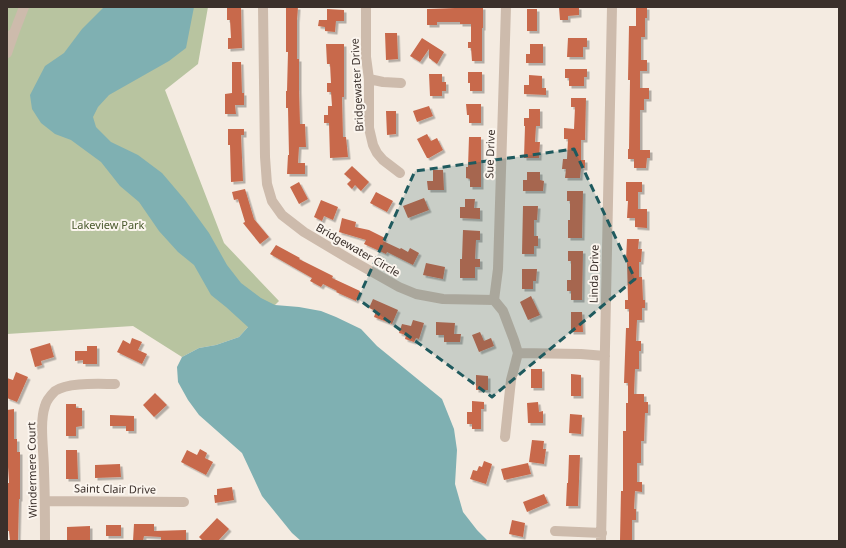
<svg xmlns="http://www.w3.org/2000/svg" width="846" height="548" font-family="'Noto Sans',sans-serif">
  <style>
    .green { fill: #b8c4a0 }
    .water { fill: #7fb0b2 }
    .building { fill: #c8694b; filter: url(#shadow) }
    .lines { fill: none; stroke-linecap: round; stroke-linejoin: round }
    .minor { stroke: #cdbbac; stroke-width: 10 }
    .marked { fill: #1f5a5e; fill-opacity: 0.2; stroke: #1f5a5e; stroke-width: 3; stroke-dasharray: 8 5; stroke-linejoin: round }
    .labels { text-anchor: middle; stroke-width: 4; stroke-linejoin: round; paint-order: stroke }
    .street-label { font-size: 11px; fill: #3b302b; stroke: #fbf5ee }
    .park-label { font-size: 11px; fill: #4a5a2e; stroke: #fbf5ee }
  </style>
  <defs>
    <filter id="shadow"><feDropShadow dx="2.5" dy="2.5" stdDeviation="0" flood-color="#0004"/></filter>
  </defs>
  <rect width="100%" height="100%" fill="#f4ebe1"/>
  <path class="green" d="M7,7H208L198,64L165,90L224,243L279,301L275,305L248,327L239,337L216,345L199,348L182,357L133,326L7,334Z"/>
  <path class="water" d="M104,7H194L186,48L169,61L109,95L98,107L93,117L96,127L111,142L138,155L162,173L185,200L209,233L227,265L241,283L261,298L275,305L299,307L321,311L336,317L361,329L377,346L442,399L454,429L457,450L455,484L463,512L477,530L488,541H301L292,533L262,496L242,453L199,415L188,400L178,382L177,367L182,357L199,348L216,345L239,337L248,327L226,307L211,295L194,265L178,252L159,231L139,202L120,186L101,162L71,140L55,134L41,123L32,109L30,95L45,66L64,53L82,29Z"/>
  <path class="building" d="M227,7H241L242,48L228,49V38H231L230,20H227Z
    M286,7H298L297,20V59H299V90L300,124H305L306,147H299L298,163H305V174H287L288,155H289L288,108H286V91H287L288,52H286Z
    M483,7V28H482V61H472L471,48H468V42H471V24H460V22H437V25H427V9Z
    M559,7H579V15L568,16V20H560Z
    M636,7H647V18H645V37H641V60H647V71H640V88H649V99H644V110H640V150H650V158H647L646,168H634V159H628V149H629L630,80H628L629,26H636Z
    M327,9L344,10V21H336L335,32L325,31V27L318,26L319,20H327Z
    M527,9H537V31H527Z
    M385,33H397L398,59L386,60Z
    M422,38L444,52L437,64L429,58V49L420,62L410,56Z
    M568,38H587V47H583V57H567Z
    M326,44H344V97H342L343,137H346L348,157L330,158L329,123H324V115H328V106H332L331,92H327V83H331L330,64H327Z
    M530,44H543V63H526V54H530Z
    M232,62H241L242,93H244V105H235L236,114H225V94L232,93Z
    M565,69H587V77H584V86H569V78H565Z
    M468,72H482V91H470V83H468Z
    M429,74H442V82H446V91H442V96H430Z
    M529,75L542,76V88H546V95L524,94V85H529Z
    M571,98H586L585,140H581V160H585V168H581L580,178H565L566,169H562L563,159H567L568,139H564V128L574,129L575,107H571Z
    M466,104H481V123H469V115H467Z
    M429,106L433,116L417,122L413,111Z
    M529,109H540V126H536L535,142H540L539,158H524L525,126H524V118H529Z
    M386,111H396V134L387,135Z
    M228,129H244V135H241L243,181L231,182L230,145H228Z
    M427,134L431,141L437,138L443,150L429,158H427L417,139Z
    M469,137H481V187H470V179L466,178V167H468Z
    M352,166L369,182L361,191L355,185L352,189L347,184L351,180L344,174Z
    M433,170H443L444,190H428L427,181H433Z
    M527,172H540V180L544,181L543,191H523V180H527Z
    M299,182L308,199L299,204L290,187Z
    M626,182H642V192H638V209H647V228L635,227V218H627L628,201H626Z
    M245,189L254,219L269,237L260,244L243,223L245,222L238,199L234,200L232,192Z
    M567,191H583L582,238H568V220H570V201H567Z
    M376,192L393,201L387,212L370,203Z
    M424,198L429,210L408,218L403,206Z
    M465,199H475L474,208H480V219L460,218V207H465Z
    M321,200L338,207L333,220L324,216L322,221L314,217Z
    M523,206H538L537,220H534V236H538V246H534V254H522Z
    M342,218L356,222L355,227L369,230L385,238L383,241L400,249L401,248L408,252L410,248L419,253L413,265L387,252L386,254L364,244L366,240L339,232Z
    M463,230L480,231V240H476L475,259H480V267H475V278H460V259H462Z
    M627,239H639L638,249H642L641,262H639V277H642L643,300H645V308H642V320H637L636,341H641V351H639V369H635L634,394H644V402H648V413H645L644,441H641V463H637V482H642V492L635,491L634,509H636V520H632V541H620L621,491H623V431H626V403H628V383H624L626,328H629V309H625V300H628L627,261H626Z
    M276,245L300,258L299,259L333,276L332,278L360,291L356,301L336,292L337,291L323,284L321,287L310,281L312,278L270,254Z
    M568,251H583L582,300H571V291H567V280H571V261H568Z
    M426,263L445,267L443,279L423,275Z
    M522,269H537L536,281H533V289H522Z
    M531,296L540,315L528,320L520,302Z
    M373,299L398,310L392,324L374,317L376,311L369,308Z
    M571,312H582L583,332H571Z
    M413,320L424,323L419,339L416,338L414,342L405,339L406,335L399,333L402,324L411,326Z
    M436,322L455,323L454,334H461L460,342H444V335H436Z
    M480,332L484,341L491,338L494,346L479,352L472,335Z
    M132,338L142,342L138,350L147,354L142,364L117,352L123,340L130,344Z
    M50,343L54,357L41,361L42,365L35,367L30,349Z
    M87,346H97V364H83V360L75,361V351H87Z
    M531,369H542V388H531Z
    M16,372L28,377L17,402L7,398V378L13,380Z
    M571,374L581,375V396H571Z
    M476,375L488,376V390H476Z
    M155,393L167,405L154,417L143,405Z
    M472,401L484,402V409H481V429H472V424H467V412H472Z
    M538,402L539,412L543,411V423H528L527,403Z
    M66,404H76V408H82V426L76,427V436H66Z
    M14,409V439H17V452H20V499H19L18,541H10L9,531H7V483H9L8,467H7V410Z
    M570,414L582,415L581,434L569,433Z
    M110,415L134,416V431H126V426H110Z
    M532,440L544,441L543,449H546L544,464L529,462Z
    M200,449L207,453L205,458L213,462L206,475L181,462L187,450L197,455Z
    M66,450H77L78,479H66Z
    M569,455H580L578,506H566L567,483H568Z
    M484,461L492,464L486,484L470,479L473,470L477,471L479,466L482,467Z
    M528,463L531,474L504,480L501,469Z
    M120,464L121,477L95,478V465Z
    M232,487L234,500L215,503L214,495H217V489Z
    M544,494L548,503L527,512L523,502Z
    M217,518L229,529L218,541H203L199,537Z
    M512,520L525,523L523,537L509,534Z
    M134,524H154V531L186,530V541H161V537L144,536L143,541H133Z
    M106,525H121V536H106Z
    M90,526V541H67V527Z"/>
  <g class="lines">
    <path class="minor" d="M263,7L265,157L267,184L272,201L282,215L304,232L351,260L399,287L416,294L443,299L494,300L503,311L514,340L518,353
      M366,7V57L369,79V128L373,145L377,153L383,160L400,173
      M14,33L24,7
      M7,38L14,33L7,53
      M369,79L383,82L401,83
      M494,300L498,269L506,7
      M518,353L581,354L605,356
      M505,437L511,380L518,353
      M45,501L184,502
      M555,531L602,533
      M45,541C45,518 45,494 44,471C44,452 39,423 45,406C46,401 51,395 55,391C68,382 99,384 115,384
      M601,541L612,7"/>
  </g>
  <path class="marked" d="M574,149L635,279L492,397L358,299L415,171Z"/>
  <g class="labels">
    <g class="street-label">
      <text transform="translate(357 85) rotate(-93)" y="4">Bridgewater Drive</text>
      <text transform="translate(490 154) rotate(-88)" y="4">Sue Drive</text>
      <text transform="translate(358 250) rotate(30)" y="4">Bridgewater Circle</text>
      <text transform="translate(594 274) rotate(-89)" y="4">Linda Drive</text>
      <text transform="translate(32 470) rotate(-91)" y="4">Windermere Court</text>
      <text transform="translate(115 489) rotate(1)" y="4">Saint Clair Drive</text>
    </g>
    <g class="park-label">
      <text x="108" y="229">Lakeview Park</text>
    </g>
  </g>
  <rect width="846" height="548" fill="none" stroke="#3b302b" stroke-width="16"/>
</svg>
